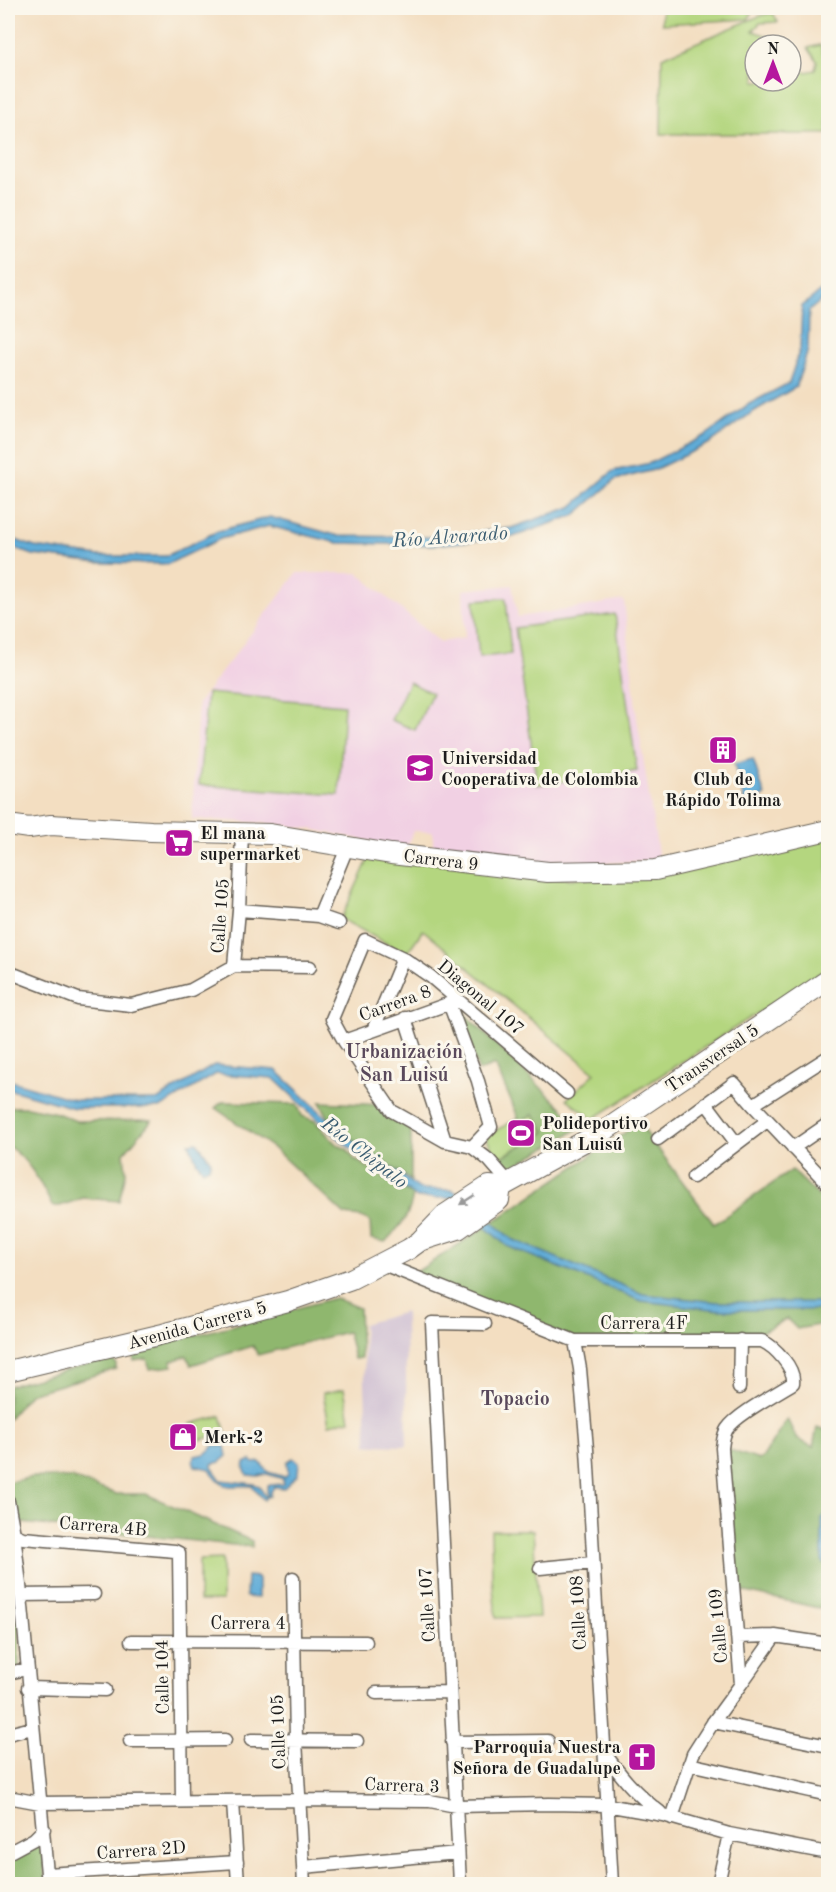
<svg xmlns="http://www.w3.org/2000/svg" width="836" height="1892" font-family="'Old Standard TT',serif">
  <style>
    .built { fill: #f1d0e3 }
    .industrial { fill: #cebed1 }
    .green { fill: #b4d67f; stroke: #68794e; stroke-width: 1.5 }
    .forest { fill: #8fb76e; stroke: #566a45; stroke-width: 1.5 }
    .water { fill: #5eabd7; stroke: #3d647a; stroke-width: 1.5 }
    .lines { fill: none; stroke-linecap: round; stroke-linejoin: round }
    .street-casing { stroke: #676056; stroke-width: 15 }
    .primary-casing { stroke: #676056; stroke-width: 22 }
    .street { stroke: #fff; stroke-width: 12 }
    .primary { stroke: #fff; stroke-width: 20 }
    .oneway { fill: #999 }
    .labels { text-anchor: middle; stroke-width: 6; stroke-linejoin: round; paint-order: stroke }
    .poi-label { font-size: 18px; font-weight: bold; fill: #1c1c1c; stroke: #fbf7ec; text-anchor: start }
    .street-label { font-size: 18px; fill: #1c1c1c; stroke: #fbf7ec }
    .water-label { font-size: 20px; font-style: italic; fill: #3a5c70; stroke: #fbf7ec }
    .neighbourhood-label { font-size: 20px; font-weight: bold; fill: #59495b; stroke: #fbf7ec }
  </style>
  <rect width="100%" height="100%" fill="#fbf7ec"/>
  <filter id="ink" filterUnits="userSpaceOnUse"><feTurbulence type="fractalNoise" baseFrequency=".0167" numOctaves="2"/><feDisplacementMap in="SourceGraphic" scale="12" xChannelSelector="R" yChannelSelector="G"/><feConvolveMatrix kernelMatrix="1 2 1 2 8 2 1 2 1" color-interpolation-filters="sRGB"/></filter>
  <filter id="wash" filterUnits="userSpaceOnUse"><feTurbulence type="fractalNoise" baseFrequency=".008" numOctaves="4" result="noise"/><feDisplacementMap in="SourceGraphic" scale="24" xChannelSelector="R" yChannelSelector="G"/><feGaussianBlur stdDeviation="1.35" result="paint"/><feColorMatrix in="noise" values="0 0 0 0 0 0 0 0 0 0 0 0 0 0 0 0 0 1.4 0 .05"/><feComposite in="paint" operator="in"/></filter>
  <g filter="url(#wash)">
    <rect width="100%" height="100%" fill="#f3dec1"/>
    <path class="built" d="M297,573H358L440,642L465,638L463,590L512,585L518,617L624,600L637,718L659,860L548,866L433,854V832L413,831L406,849L311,829L265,823L192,819L198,703Z"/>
    <path class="industrial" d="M405,1312L407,1446L367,1445L363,1324Z"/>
    <path class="green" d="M662,8H756L748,19L662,24Z
      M773,13L778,22L760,23L753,31L771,37L766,45H755V81H791V66L796,64L806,72L815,70L817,61L808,48L820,45L824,55L828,56V134H661L662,57L762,15Z
      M506,598L511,654L479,657L474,600Z
      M615,614L637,771L537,785L515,628Z
      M409,682L432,693L415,730L391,720Z
      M207,693L344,705L339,795L199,785Z
      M828,836V968L593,1119L567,1099L595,1073L423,930L406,954L341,919L370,856L572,879Z
      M534,1114L545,1132L498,1159L485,1136L519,1118L520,1121Z
      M344,1389L350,1420L329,1424L323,1393Z
      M221,1416L226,1433L195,1441L190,1424Z
      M491,1530H533L539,1617L496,1618L492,1577Z
      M222,1559V1601H199V1560Z"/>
    <path class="forest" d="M451,1001L582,1127L505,1171L498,1159L545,1132L534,1114L520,1121L495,1065L479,1071Z
      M222,1102L297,1104L302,1116L315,1121L335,1143L348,1150L354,1159L413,1195C409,1219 401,1225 385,1242L371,1239L370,1221L361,1217L345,1215L273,1148L215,1108Z
      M320,1102L384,1105L411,1127V1180L368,1151L331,1122Z
      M8,1107H27L57,1113L76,1121L152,1120L124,1153L126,1173L119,1201L83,1198L60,1206H52C41,1183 29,1160 8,1146Z
      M639,1123L714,1224L792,1170L828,1205V1336L823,1324L797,1329L787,1319L759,1333V1340L579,1341L413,1274L484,1228Z
      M335,1298L359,1308L361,1358L354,1359L348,1333L346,1332L258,1355L253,1346L191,1365L187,1356L171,1361L173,1366L150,1369L147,1359L134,1361L132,1352Z
      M111,1358L116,1364V1369L29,1394L8,1419V1386Z
      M787,1419L797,1439L813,1447L817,1427L825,1430L828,1425V1610L737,1590L724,1448L759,1460L763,1457Z
      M34,1477L72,1478L116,1494H146L252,1541V1547L22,1523C13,1511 10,1497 8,1482Z
      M8,1587H19V1667L8,1669Z
      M44,1843L46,1884H8V1855Z"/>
    <path class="water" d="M828,285V295L809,311L808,350L796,387L753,412L710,443L654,470L615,480L575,515L513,537L434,545L338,543L269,526L220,539L168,564L98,563L33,555L8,546V537L35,547L99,556H166L218,531L270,517L339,536L432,537L511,528L571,507L613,471L650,463L706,435L749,404L789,383L800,348L802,306Z
      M753,759L765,796L745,803L734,764Z
      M214,1065L276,1070L345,1135L420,1189L453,1190L512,1239L643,1294L718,1302H828V1310H720L641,1301L507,1246L451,1198H417L341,1141L273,1078L216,1074L160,1108H74L8,1089V1080L75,1100H157Z
      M197,1142L211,1161L209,1167L203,1170L197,1162L189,1143Z
      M215,1445L225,1446L227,1456L220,1462L212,1464V1467L221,1480L254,1484L259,1486L266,1497L264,1500L252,1486C229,1484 224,1493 210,1469L195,1466L193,1461L195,1456L205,1454Z
      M293,1458L299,1462L298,1474L284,1488L274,1487L270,1493V1496L267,1497V1487L270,1485L283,1484V1479L267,1474L258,1476L247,1475L244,1468L245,1463L251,1460L254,1463L260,1462L268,1472L285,1477L288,1473L287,1462Z
      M828,1511V1565L823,1564L822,1561V1518Z
      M247,1576L258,1577V1598L246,1597Z"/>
  </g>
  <g filter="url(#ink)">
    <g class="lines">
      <g class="street-casing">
        <path id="street" d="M239,910L319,916L339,923
          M319,916L347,848
          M234,966L239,910L242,833
          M11,973L78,999L131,1005L191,990L234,966L310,967
          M449,1003L478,1081L491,1127L472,1147
          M405,1018L445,1141
          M373,1030L403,958
          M344,1041L456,1001
          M706,1103L737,1144
          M753,1105L828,1057
          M658,1139L734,1083L753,1105L828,1184
          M793,1148L828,1124
          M693,1177L767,1121
          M509,1183L489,1160L472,1147L445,1141L392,1111L344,1041L332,1019L365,940L403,958L431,977L567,1093
          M383,1264L575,1341H762C775,1347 795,1368 793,1383C776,1394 737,1414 727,1429C723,1435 723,1442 722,1448L741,1684L714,1721L693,1754L672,1818
          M575,1341L580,1369L587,1449L612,1884
          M739,1388L740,1340
          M8,1501L14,1534L20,1585L48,1884
          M14,1534L23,1538L175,1551L179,1553L182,1801
          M540,1568L593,1563
          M293,1578L296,1740L304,1884
          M21,1595L94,1594
          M737,1637L775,1636L828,1644
          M131,1641L366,1642
          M8,1673L27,1669
          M741,1684L775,1636
          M28,1688L105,1690
          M376,1693L450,1692
          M713,1722L828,1746
          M8,1734L32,1728
          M251,1740L357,1741
          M130,1741L225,1740
          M452,1742L548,1741
          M603,1751C621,1776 635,1794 660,1812
          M689,1764L828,1795
          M8,1797L40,1803L298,1800L430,1801L456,1806L549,1804L606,1805L663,1815L729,1834L828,1853
          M233,1801L238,1884
          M8,1853L34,1839L44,1829
          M303,1867L458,1853
          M47,1874L237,1862
          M460,1884L432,1323L485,1324
          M718,1884L729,1834"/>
      </g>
      <g class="primary-casing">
        <path id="primary" d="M8,825L29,828L51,825L151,831L270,834L391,854L548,872L655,870L828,830
          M423,1240L458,1229L499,1200L501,1187
          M8,1371L163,1334L288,1301L351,1279L409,1249L420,1241L446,1214L489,1186L501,1187L607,1129L828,980"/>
      </g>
      <use href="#street" class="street"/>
      <use href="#primary" class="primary"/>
    </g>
    <defs><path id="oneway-solid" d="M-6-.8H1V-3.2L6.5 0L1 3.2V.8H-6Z" transform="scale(1.5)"/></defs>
    <use class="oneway" href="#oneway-solid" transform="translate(467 1200) rotate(147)"/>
  </g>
  <defs>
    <g id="building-square" transform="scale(1.5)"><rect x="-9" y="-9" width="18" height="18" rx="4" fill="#b5179e" stroke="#fbf7ec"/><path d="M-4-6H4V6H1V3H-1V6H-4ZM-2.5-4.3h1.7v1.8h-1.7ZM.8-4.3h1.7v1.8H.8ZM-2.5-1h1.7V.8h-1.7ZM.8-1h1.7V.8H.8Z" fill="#fff"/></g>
    <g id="university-square" transform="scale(1.5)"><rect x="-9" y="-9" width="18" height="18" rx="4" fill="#b5179e" stroke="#fbf7ec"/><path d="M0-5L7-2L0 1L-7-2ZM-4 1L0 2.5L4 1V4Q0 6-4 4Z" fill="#fff"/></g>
    <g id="supermarket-square" transform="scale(1.5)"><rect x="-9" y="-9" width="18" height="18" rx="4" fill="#b5179e" stroke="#fbf7ec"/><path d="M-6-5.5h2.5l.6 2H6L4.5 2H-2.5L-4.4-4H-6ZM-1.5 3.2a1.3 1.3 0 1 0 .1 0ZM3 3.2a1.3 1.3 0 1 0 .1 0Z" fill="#fff"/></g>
    <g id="stadium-square" transform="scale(1.5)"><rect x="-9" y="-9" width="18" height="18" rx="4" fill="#b5179e" stroke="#fbf7ec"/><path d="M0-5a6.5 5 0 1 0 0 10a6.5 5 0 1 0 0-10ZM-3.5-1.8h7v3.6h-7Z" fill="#fff"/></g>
    <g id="shop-square" transform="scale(1.5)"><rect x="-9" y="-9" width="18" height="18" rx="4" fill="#b5179e" stroke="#fbf7ec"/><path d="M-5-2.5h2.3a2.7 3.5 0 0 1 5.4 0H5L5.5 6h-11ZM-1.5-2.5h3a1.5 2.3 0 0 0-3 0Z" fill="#fff"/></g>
    <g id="church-square" transform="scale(1.5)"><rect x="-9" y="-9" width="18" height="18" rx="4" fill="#b5179e" stroke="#fbf7ec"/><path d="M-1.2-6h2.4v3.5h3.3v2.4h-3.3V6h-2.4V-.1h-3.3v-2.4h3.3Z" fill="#fff"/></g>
  </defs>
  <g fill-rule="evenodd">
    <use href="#building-square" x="723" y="750"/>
    <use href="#university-square" x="420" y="768"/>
    <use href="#supermarket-square" x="179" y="843"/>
    <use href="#stadium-square" x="521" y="1133"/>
    <use href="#shop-square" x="183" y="1437"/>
    <use href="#church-square" x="642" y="1757"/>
  </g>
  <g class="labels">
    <g class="poi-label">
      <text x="441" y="764">Universidad<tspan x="441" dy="21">Cooperativa de Colombia</tspan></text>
      <text x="723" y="785" text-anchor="middle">Club de<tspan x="723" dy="21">Rápido Tolima</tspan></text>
      <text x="200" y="839">El mana<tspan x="200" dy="21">supermarket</tspan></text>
      <text x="542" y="1129">Polideportivo<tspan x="542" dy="21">San Luisú</tspan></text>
      <text x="204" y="1443">Merk-2</text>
      <text x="621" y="1753" text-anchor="end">Parroquia Nuestra<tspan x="621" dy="21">Señora de Guadalupe</tspan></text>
    </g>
    <g class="street-label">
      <text transform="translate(441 860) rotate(7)" y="6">Carrera 9</text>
      <text transform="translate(220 916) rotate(-86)" y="6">Calle 105</text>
      <text transform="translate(481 997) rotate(40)" y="6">Diagonal 107</text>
      <text transform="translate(395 1003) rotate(-20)" y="6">Carrera 8</text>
      <text transform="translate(712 1058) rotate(-34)" y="6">Transversal 5</text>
      <text x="644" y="1329">Carrera 4F</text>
      <text transform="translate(197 1325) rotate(-15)" y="6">Avenida Carrera 5</text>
      <text transform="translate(103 1526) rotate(5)" y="6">Carrera 4B</text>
      <text transform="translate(427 1605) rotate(-93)" y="6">Calle 107</text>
      <text transform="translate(578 1613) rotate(-93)" y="6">Calle 108</text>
      <text x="248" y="1629">Carrera 4</text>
      <text transform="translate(718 1626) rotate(-95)" y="6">Calle 109</text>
      <text transform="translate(162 1677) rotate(-91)" y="6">Calle 104</text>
      <text transform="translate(278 1732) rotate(-92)" y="6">Calle 105</text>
      <text transform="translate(402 1785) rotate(2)" y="6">Carrera 3</text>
      <text transform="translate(141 1850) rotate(-4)" y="6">Carrera 2D</text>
    </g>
    <g class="water-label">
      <text transform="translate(450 536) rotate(-4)" y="7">Río Alvarado</text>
      <text transform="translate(365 1152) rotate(38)" y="7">Río Chipalo</text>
    </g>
    <g class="neighbourhood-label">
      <text x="404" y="1058">Urbanización<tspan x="404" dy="23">San Luisú</tspan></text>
      <text x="515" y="1405">Topacio</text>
    </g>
  </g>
  <rect width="836" height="1892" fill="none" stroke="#fbf7ec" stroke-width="30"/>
  <g transform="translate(773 63)"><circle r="28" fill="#fbf7ec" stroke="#a29f99" stroke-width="1.5"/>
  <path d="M0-4.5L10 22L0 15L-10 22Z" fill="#b5179e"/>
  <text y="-9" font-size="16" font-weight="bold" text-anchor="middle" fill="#1c1c1c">N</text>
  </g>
</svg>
